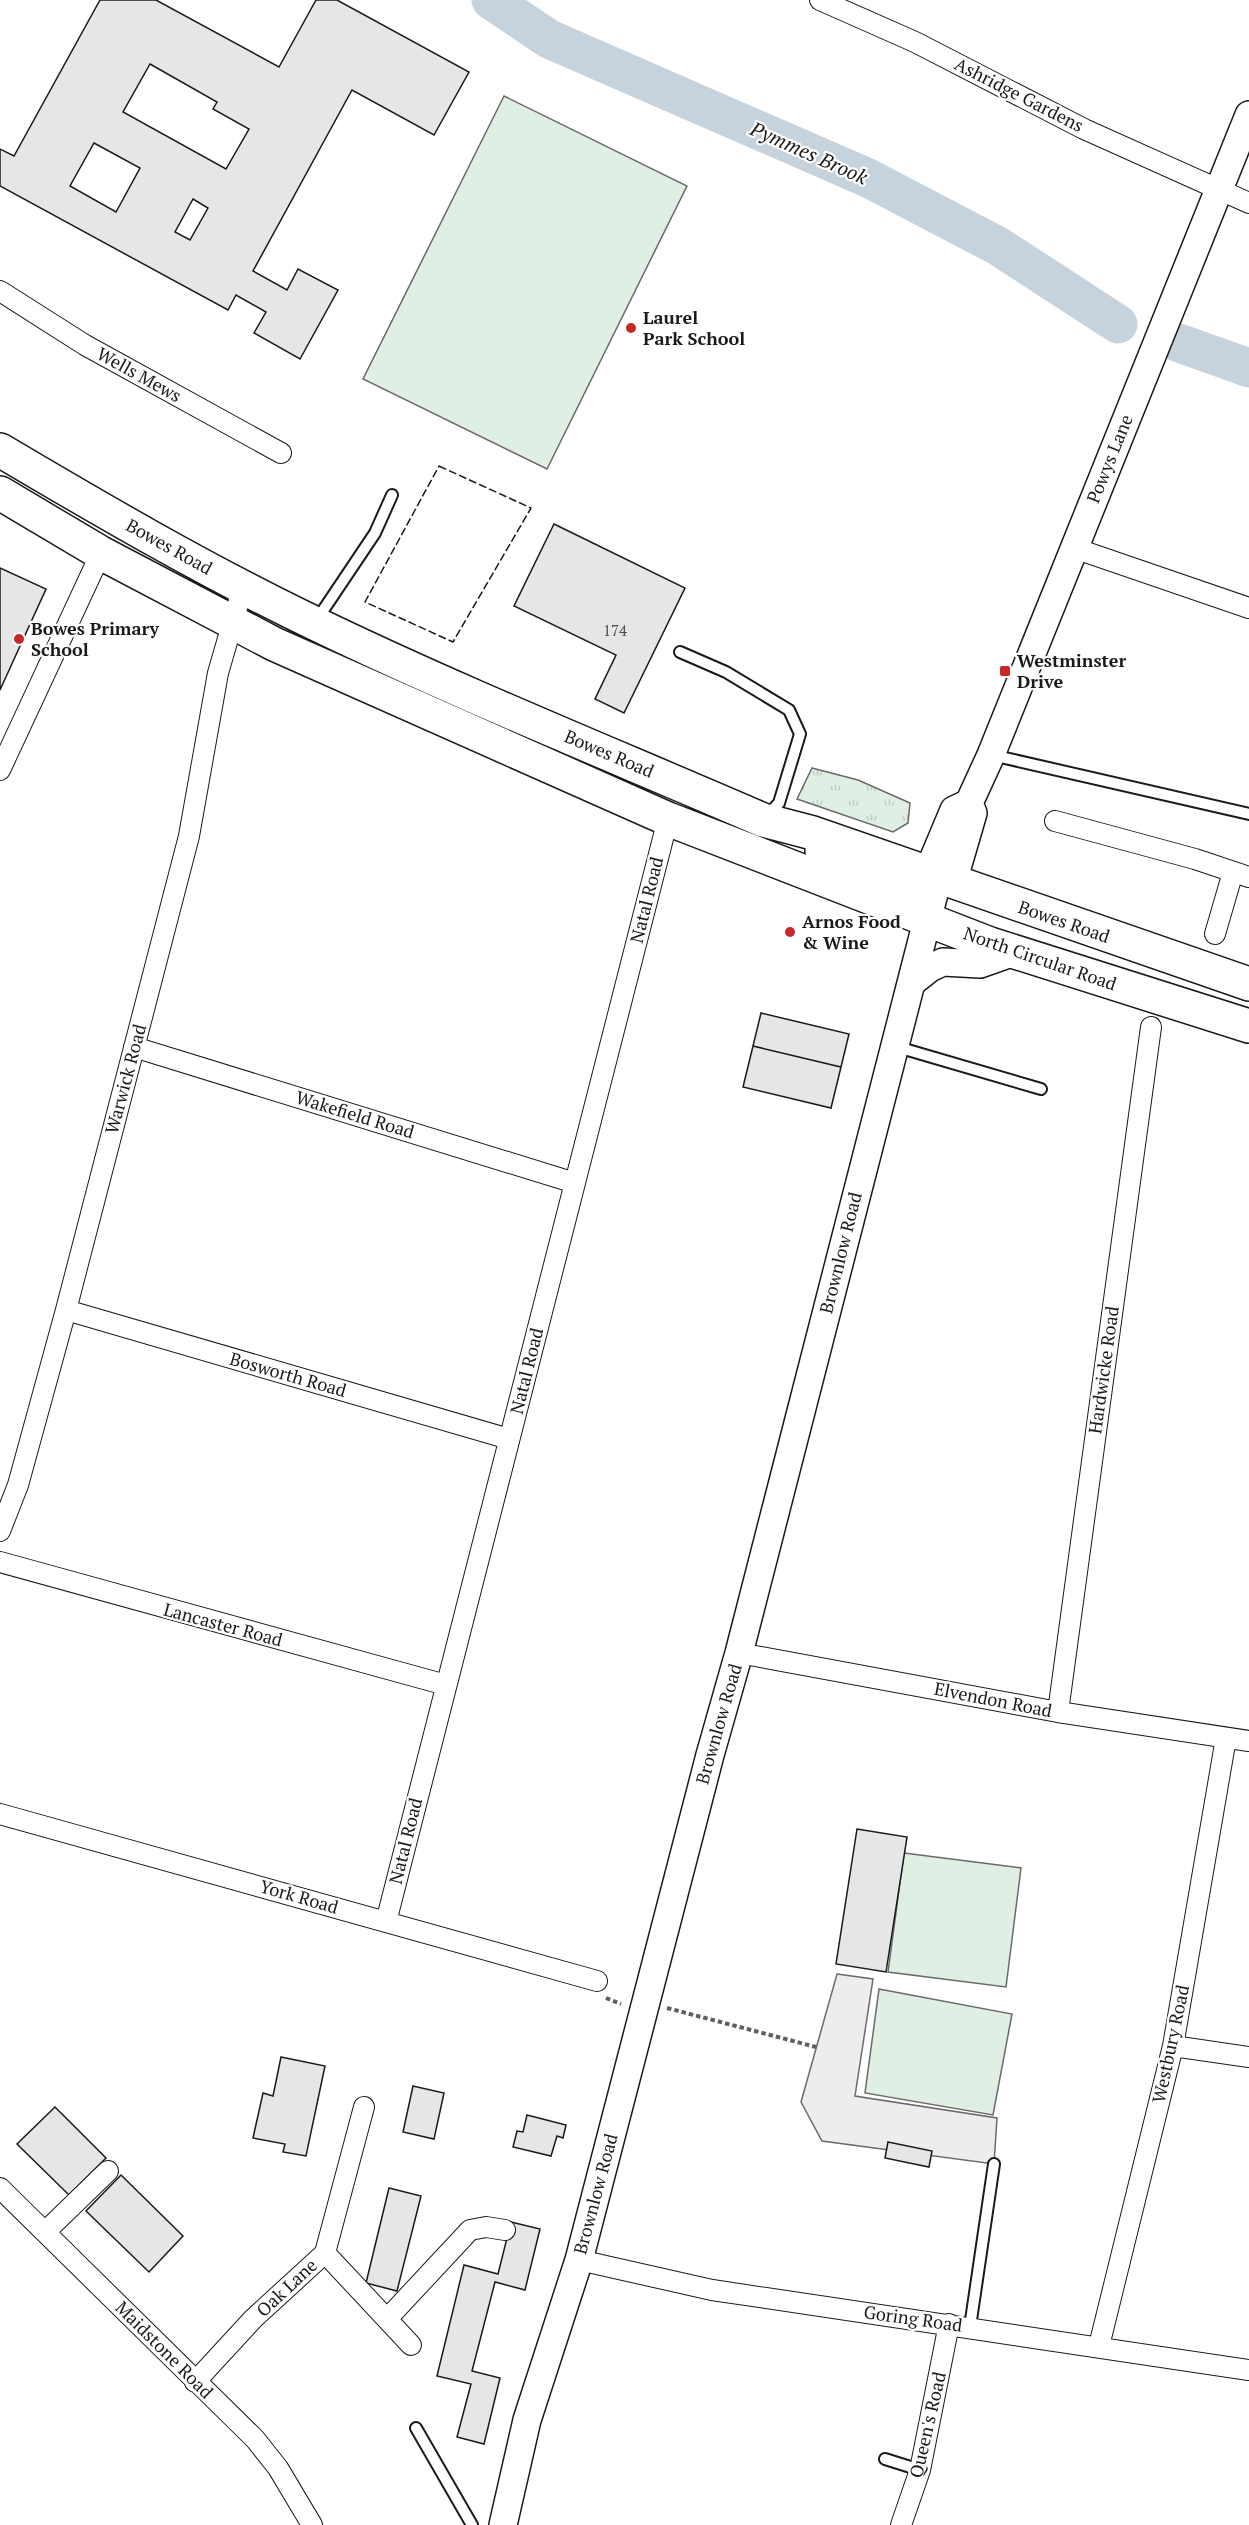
<svg xmlns="http://www.w3.org/2000/svg" width="1249" height="2525" font-family="'PT Serif',serif">
  <style>
    .grass { fill: url(#grass-tufts); stroke: #6a6a6a; stroke-width: 1.5 }
    .pitch { fill: #e0efe3; stroke: #6a6a6a; stroke-width: 1.5 }
    .parking { fill: #ededed; stroke: #6a6a6a; stroke-width: 1.5 }
    .lines { fill: none; stroke-linecap: round; stroke-linejoin: round }
    .river { stroke: #c6d2dc; stroke-width: 39 }
    .building { fill: #e6e6e6; stroke: #1a1a1a; stroke-width: 1.5; fill-rule: evenodd }
    .lane-casing { stroke: #1a1a1a; stroke-width: 14 }
    .street-casing { stroke: #1a1a1a; stroke-width: 22 }
    .secondary-casing { stroke: #1a1a1a; stroke-width: 30 }
    .highway-casing { stroke: #1a1a1a; stroke-width: 36 }
    .path { stroke: #5f5f5f; stroke-width: 4; stroke-dasharray: 4.5 3; stroke-linecap: butt }
    .lane { stroke: #fff; stroke-width: 10 }
    .street { stroke: #fff; stroke-width: 20 }
    .secondary { stroke: #fff; stroke-width: 27 }
    .highway { stroke: #fff; stroke-width: 33 }
    .fence { stroke: #1a1a1a; stroke-width: 1.5; stroke-dasharray: 8 3; stroke-linecap: butt }
    .poi-dot { fill: #c62828; stroke: #fff; stroke-width: 2 }
    .labels { text-anchor: middle; stroke-width: 4.5; stroke-linejoin: round; paint-order: stroke }
    .number-label { font-size: 15px; fill: #4d4d4d }
    .street-label { font-size: 18px; fill: #1a1a1a; stroke: #fff }
    .poi-label { font-size: 18px; font-weight: bold; fill: #1a1a1a; stroke: #fff; text-anchor: start }
    .water-label { font-size: 20px; font-style: italic; fill: #1a1a1a; stroke: #fff }
  </style>
  <defs>
    <pattern id="grass-tufts" width="24" height="20" patternUnits="userSpaceOnUse" patternTransform="scale(1.5)"><rect width="24" height="20" fill="#e0efe3"/><path d="M3 7l-1-3M5 7V3M7 7l1-3M15 17l-1-3M17 17v-4M19 17l1-3" fill="none" stroke="#c0ccc2"/></pattern>
  </defs>
  <rect width="100%" height="100%" fill="#fff"/>
  <path class="grass" d="M812,768L858,780L910,803L908,823L893,832L797,799Z"/>
  <path class="pitch" d="M504,96L687,186L547,469L363,379Z
    M904,1853L1021,1868L1006,1987L888,1972Z
    M879,1989L1012,2014L993,2115L865,2093Z"/>
  <path class="parking" d="M837,1974L873,1979L855,2096L997,2118L994,2164L822,2141L801,2102Z"/>
  <g class="lines">
    <path class="river" d="M491,0L549,39L868,178L998,246L1118,324
      M1179,343L1249,368"/>
  </g>
  <path class="building" d="M100,0H156L279,67L316,0H337L469,72L434,135L352,90L253,271L287,290L298,269L338,290L300,359L254,333L266,312L236,295L228,310L0,186V149L14,156ZM150,64L217,102L213,109L249,129L226,169L123,112ZM94,143L140,168L116,212L70,186ZM193,199L208,208L190,240L175,232Z
    M554,524L685,588L624,713L595,699L616,655L514,606Z
    M0,568L46,589L0,690Z
    M761,1013L849,1034L841,1067L753,1046Z
    M753,1046L841,1067L831,1108L743,1087Z
    M857,1829L907,1837L886,1972L836,1964Z
    M281,2057L325,2066L306,2156L283,2152L285,2144L253,2138L263,2093L273,2096Z
    M413,2086L444,2093L434,2139L403,2132Z
    M55,2107L106,2158L69,2195L17,2144Z
    M527,2115L566,2125L563,2138L557,2136L551,2156L513,2147L517,2131L523,2132Z
    M888,2142L932,2151L929,2167L885,2158Z
    M121,2175L183,2236L149,2272L86,2211Z
    M389,2188L421,2196L397,2291L366,2283Z
    M511,2222L540,2229L525,2290L495,2282L472,2371L500,2378L484,2444L457,2437L471,2384L437,2376L464,2265L498,2274Z"/>
  <g class="lines">
    <g class="lane-casing">
      <path id="lane" d="M316,621L375,533L392,495
        M680,652L726,672L789,710L800,734L779,803L768,815
        M992,755L1249,814
        M894,1046L1041,1089
        M970,2327L994,2164
        M416,2428L472,2525
        M885,2459L920,2470"/>
    </g>
    <g class="street-casing">
      <path id="street" d="M820,0L915,42L1084,129L1249,203
        M0,291L85,345L281,453
        M1074,548L1249,608
        M0,770L101,553
        M1055,821L1195,859L1249,877
        M1215,934L1233,872
        M134,1047L575,1183
        M66,1310L509,1439
        M0,1531L18,1485L66,1310L189,836L218,673L243,587
        M0,1562L446,1685
        M739,1653L1058,1712L1249,1741
        M1058,1712L1151,1027
        M0,1814L597,1981
        M386,1922L668,819
        M1173,2046L1249,2057
        M0,2188L255,2439L278,2468L312,2525
        M45,2232L108,2171
        M325,2253L411,2345
        M579,2260L712,2290L1249,2370
        M387,2319L470,2230L486,2227L505,2230
        M1099,2346L1173,2046L1226,1738
        M195,2382L253,2319L325,2253L364,2107
        M901,2525L920,2470L949,2324"/>
    </g>
    <g class="secondary-casing">
      <path id="secondary" d="M819,851L913,887L922,894L926,919
        M938,878L957,868L973,813L969,803
        M911,983L930,968L943,962L980,964L1014,952
        M503,2525L527,2420L579,2260L710,1755L739,1653L938,878L933,860L954,810L969,803L991,755L1249,115"/>
    </g>
    <g class="highway-casing">
      <path id="highway" d="M0,450C103,511 206,571 314,623C461,694 613,755 763,820L813,833L1249,984
        M0,493L101,553L274,644L668,819L990,944L1249,1026"/>
    </g>
    <path class="path" d="M606,1998L621,2004
      M667,2008L816,2047"/>
    <use href="#lane" class="lane"/>
    <use href="#street" class="street"/>
    <use href="#secondary" class="secondary"/>
    <use href="#highway" class="highway"/>
    <path class="fence" d="M439,466L531,508L453,642L365,602Z"/>
  </g>
  <g class="poi-dot">
    <circle cx="631" cy="328" r="6"/>
    <circle cx="19" cy="639" r="6"/>
    <rect x="999" y="665" width="12" height="12" rx="3"/>
    <circle cx="790" cy="932" r="6"/>
  </g>
  <g class="labels">
    <g class="number-label">
      <text x="615" y="636">174</text>
    </g>
    <g class="street-label">
      <text transform="translate(1019 95) rotate(27)" y="6">Ashridge Gardens</text>
      <text transform="translate(139 375) rotate(29)" y="6">Wells Mews</text>
      <text transform="translate(1110 459) rotate(-68)" y="6">Powys Lane</text>
      <text transform="translate(169 547) rotate(29)" y="6">Bowes Road</text>
      <text transform="translate(609 754) rotate(23)" y="6">Bowes Road</text>
      <text transform="translate(647 900) rotate(-76)" y="6">Natal Road</text>
      <text transform="translate(1064 922) rotate(19)" y="6">Bowes Road</text>
      <text transform="translate(1040 959) rotate(19)" y="6">North Circular Road</text>
      <text transform="translate(126 1079) rotate(-75)" y="6">Warwick Road</text>
      <text transform="translate(355 1115) rotate(17)" y="6">Wakefield Road</text>
      <text transform="translate(841 1253) rotate(-76)" y="6">Brownlow Road</text>
      <text transform="translate(1104 1370) rotate(-82)" y="6">Hardwicke Road</text>
      <text transform="translate(527 1371) rotate(-76)" y="6">Natal Road</text>
      <text transform="translate(288 1375) rotate(16)" y="6">Bosworth Road</text>
      <text transform="translate(223 1625) rotate(15)" y="6">Lancaster Road</text>
      <text transform="translate(993 1700) rotate(11)" y="6">Elvendon Road</text>
      <text transform="translate(719 1724) rotate(-74)" y="6">Brownlow Road</text>
      <text transform="translate(406 1841) rotate(-76)" y="6">Natal Road</text>
      <text transform="translate(299 1897) rotate(16)" y="6">York Road</text>
      <text transform="translate(1171 2044) rotate(-78)" y="6">Westbury Road</text>
      <text transform="translate(596 2194) rotate(-75)" y="6">Brownlow Road</text>
      <text transform="translate(287 2288) rotate(-43)" y="6">Oak Lane</text>
      <text transform="translate(913 2319) rotate(8)" y="6">Goring Road</text>
      <text transform="translate(164 2350) rotate(45)" y="6">Maidstone Road</text>
      <text transform="translate(928 2425) rotate(-77)" y="6">Queen's Road</text>
    </g>
    <g class="poi-label">
      <text x="643" y="324">Laurel<tspan x="643" dy="21">Park School</tspan></text>
      <text x="31" y="635">Bowes Primary<tspan x="31" dy="21">School</tspan></text>
      <text x="1017" y="667">Westminster<tspan x="1017" dy="21">Drive</tspan></text>
      <text x="802" y="928">Arnos Food<tspan x="802" dy="21">&amp; Wine</tspan></text>
    </g>
    <g class="water-label">
      <text transform="translate(809 153) rotate(24)" y="7">Pymmes Brook</text>
    </g>
  </g>
</svg>
